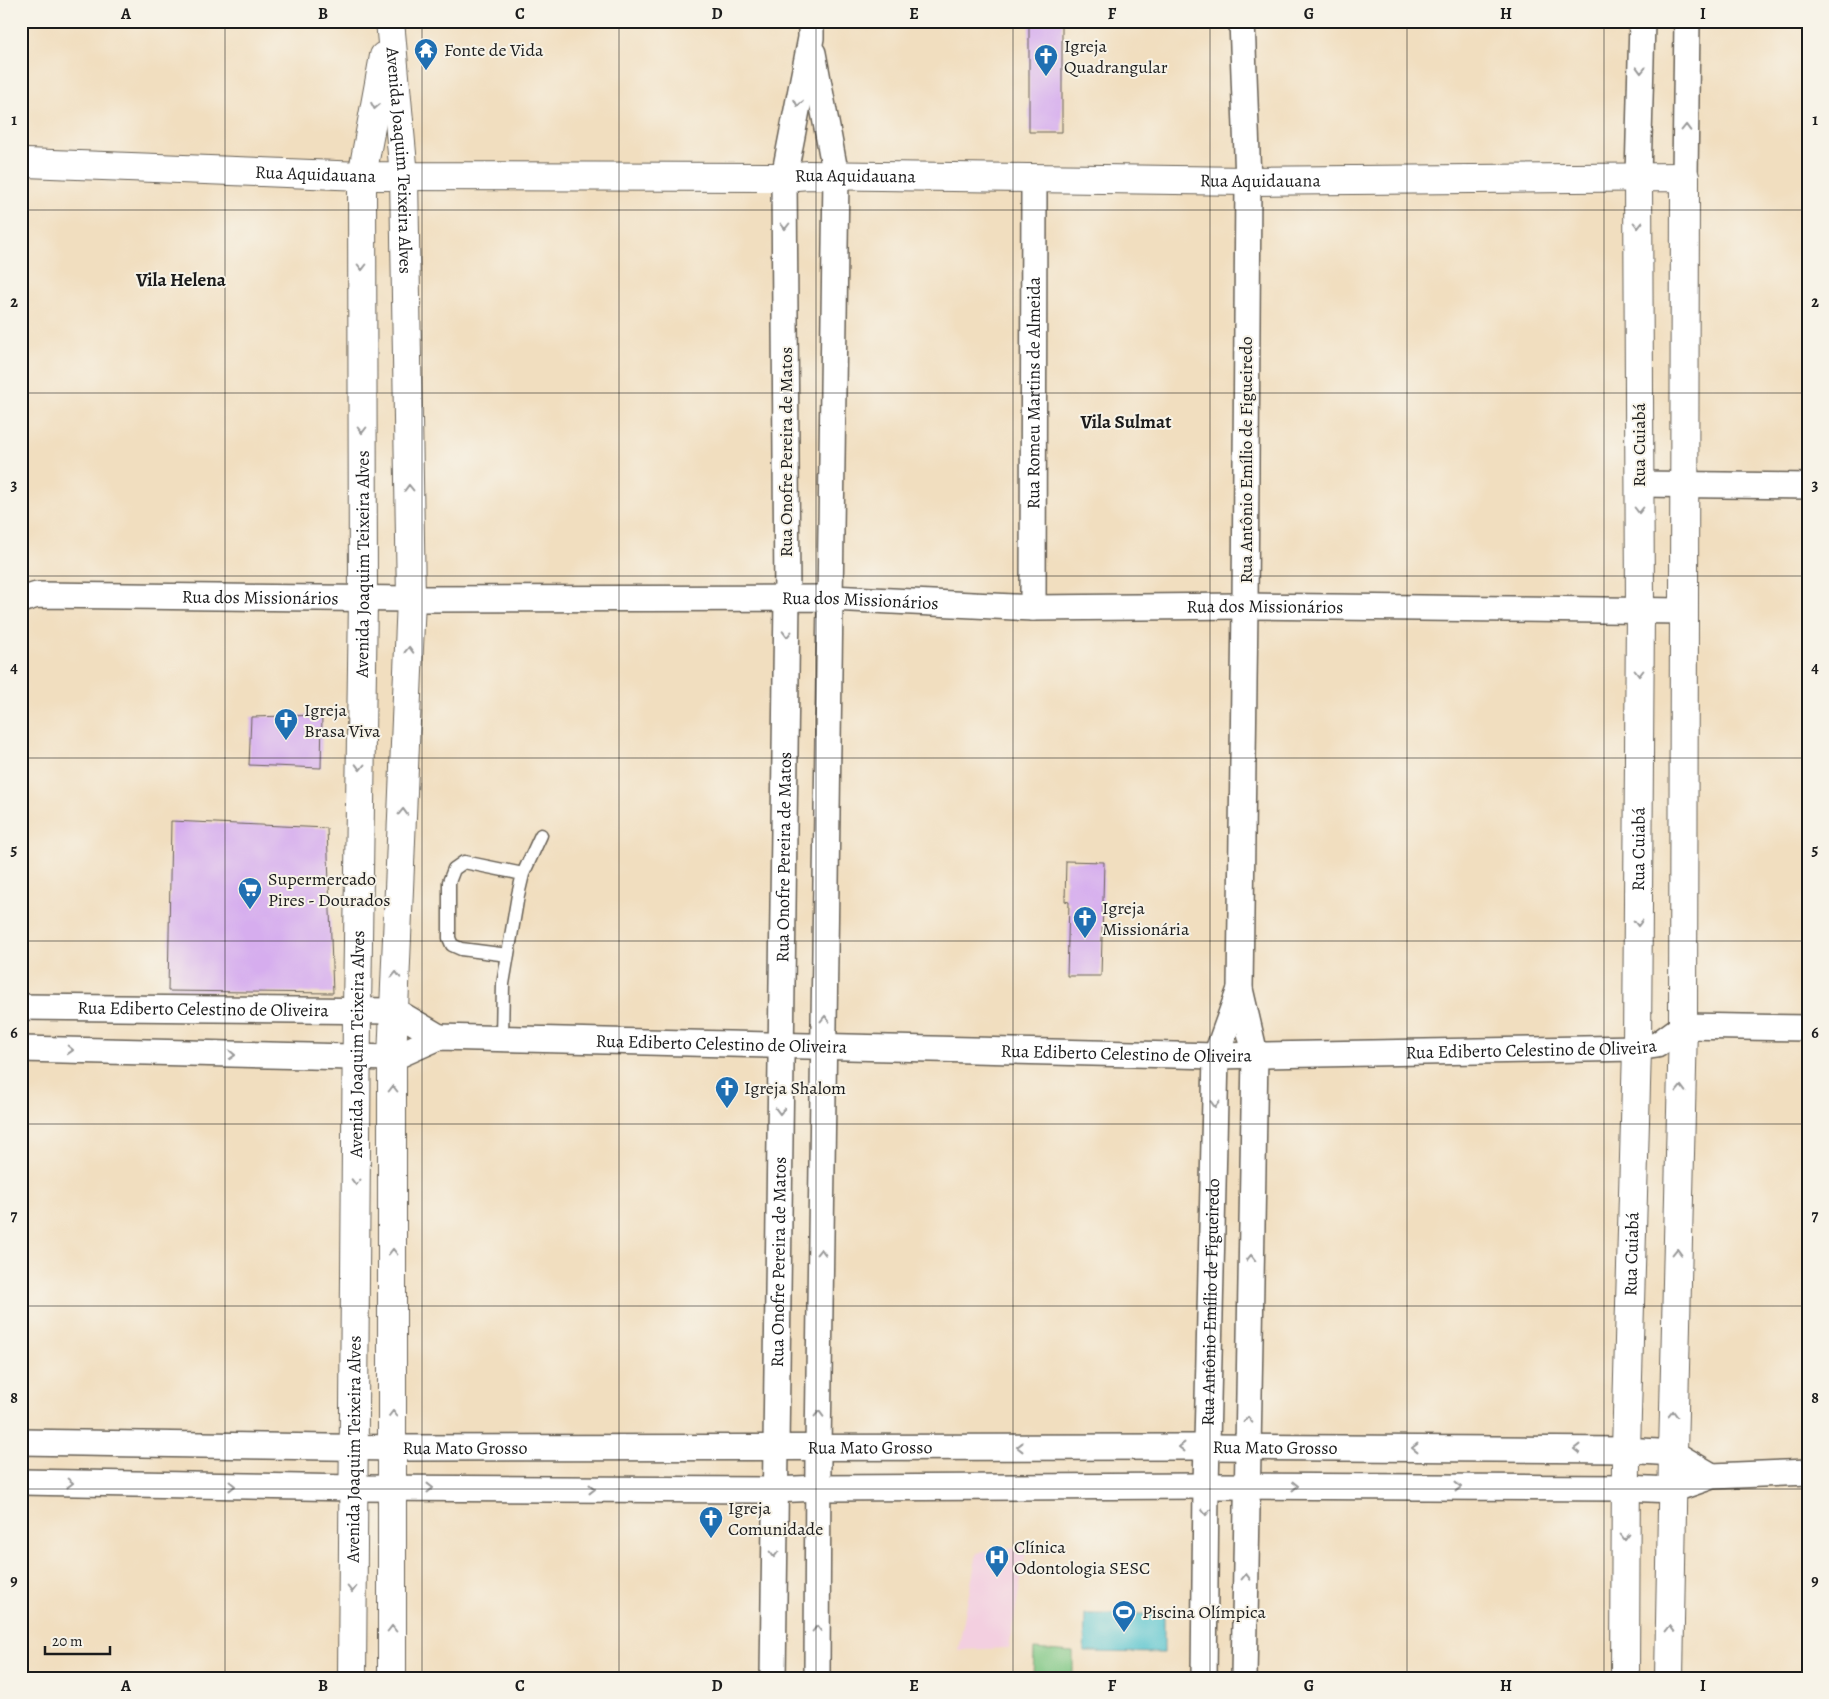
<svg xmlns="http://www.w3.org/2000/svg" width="1829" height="1699" font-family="Alegreya,serif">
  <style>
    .built { fill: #f3cfe0 }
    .green { fill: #7dc682; stroke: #4c714f }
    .water { fill: #57c4cf; stroke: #3a7076 }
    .building { fill: #d6adee }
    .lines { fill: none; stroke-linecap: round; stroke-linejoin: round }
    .service-casing { stroke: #676055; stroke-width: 15 }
    .minor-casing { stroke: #676055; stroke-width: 28 }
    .tertiary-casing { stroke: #676055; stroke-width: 30 }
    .secondary-casing { stroke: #676055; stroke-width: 30 }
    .service { stroke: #fff; stroke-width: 12 }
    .minor { stroke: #fff; stroke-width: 25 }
    .tertiary { stroke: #fff; stroke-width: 28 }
    .secondary { stroke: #fff; stroke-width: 28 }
    .oneway { stroke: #999 }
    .grid { fill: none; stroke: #1c1c1c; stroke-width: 1; stroke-opacity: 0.55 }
    .labels { text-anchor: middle; stroke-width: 4; stroke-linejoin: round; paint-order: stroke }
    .poi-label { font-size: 18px; fill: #1c1c1c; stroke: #f7f3e8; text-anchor: start }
    .street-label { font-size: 18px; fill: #1c1c1c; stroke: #f7f3e8 }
    .neighbourhood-label { font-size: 19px; font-weight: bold; fill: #1c1c1c; stroke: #f7f3e8 }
    .neatline { fill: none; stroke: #1c1c1c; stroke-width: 2 }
    .grid-label { font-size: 16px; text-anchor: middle; font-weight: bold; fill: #1c1c1c }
  </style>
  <rect width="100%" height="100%" fill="#f7f3e8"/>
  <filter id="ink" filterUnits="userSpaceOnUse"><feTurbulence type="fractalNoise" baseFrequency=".02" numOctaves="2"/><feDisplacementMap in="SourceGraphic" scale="10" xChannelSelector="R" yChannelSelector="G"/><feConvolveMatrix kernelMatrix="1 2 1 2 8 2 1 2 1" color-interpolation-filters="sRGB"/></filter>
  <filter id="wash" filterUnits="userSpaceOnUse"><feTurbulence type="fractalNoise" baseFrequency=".0096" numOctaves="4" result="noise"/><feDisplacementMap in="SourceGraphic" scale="20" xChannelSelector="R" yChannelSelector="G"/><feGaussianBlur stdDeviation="1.12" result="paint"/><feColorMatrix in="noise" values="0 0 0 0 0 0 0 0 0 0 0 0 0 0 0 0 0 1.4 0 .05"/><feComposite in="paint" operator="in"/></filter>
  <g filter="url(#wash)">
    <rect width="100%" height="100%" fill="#f1debf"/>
    <path class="built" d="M1027,1545L1009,1648L958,1650L977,1553Z"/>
    <path class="green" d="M1034,1649L1073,1652V1678H1033Z"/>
    <path class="water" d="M1085,1614H1164V1653L1084,1652Z"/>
    <g id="blocks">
      <path class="building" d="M1029,21H1062V132H1029Z
        M322,715L321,768L249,765L251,717Z
        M171,821L327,828L333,993L168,991Z
        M1066,861L1104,862L1101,976H1067L1069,902L1065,901Z"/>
    </g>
  </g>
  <g filter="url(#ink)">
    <use href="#blocks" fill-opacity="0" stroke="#676055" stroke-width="1"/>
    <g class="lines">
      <g class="service-casing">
        <path id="service" d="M508,955L461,949L452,945L449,938V882L454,869L464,862L523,874
          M502,1038L503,984L518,895L523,874L541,835"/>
      </g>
      <g class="minor-casing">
        <g id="minor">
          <path d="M1242,21L1248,181L1245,606L1240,989L1255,1054L1244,1678"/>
          <path d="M813,53L836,176L818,1447L817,1678"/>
          <path d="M1638,177L1642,21"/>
          <path d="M1685,177L1687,21"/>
          <path d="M1639,484L1808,486"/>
          <path id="s1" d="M21,600L37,595L411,599L831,598L1033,608L1245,606L1684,611"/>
          <path id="s2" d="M1033,608L1034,178"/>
          <path id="s3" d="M21,1007L395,1011L439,1037"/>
          <path id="s4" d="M21,1049L392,1058L439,1037L1216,1056L1637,1048L1657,1045L1683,1026L1808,1028"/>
          <path id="s5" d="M21,1442L393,1448L1208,1447L1626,1450L1673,1453L1712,1476"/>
          <path d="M21,1482L353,1488L774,1490L818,1488L1206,1486L1626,1488L1672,1490L1712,1476L1808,1472"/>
          <path id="s6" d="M773,1678L787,598L784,177L811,38V21"/>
          <path id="s7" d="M1204,1678L1206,1486L1216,1056L1240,989"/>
        </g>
      </g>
      <g class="tertiary-casing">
        <g id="tertiary">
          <path id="s8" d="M21,165L26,163L362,176L784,177L809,175L1248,181L1685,177L1683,1026L1673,1453L1669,1678"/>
          <path id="s9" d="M1625,1678L1626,1450L1637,1048L1640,610L1638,177"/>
        </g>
      </g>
      <g class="secondary-casing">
        <g id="secondary">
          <path id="s10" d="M390,21L404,176L411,599L392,1058V1678"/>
          <path id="s11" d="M352,1678L357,1010L363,599L362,176L384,56"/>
        </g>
      </g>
      <use href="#service" class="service"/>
      <use href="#minor" class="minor"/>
      <use href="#tertiary" class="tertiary"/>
      <use href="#secondary" class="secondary"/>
    </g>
    <defs><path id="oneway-chevron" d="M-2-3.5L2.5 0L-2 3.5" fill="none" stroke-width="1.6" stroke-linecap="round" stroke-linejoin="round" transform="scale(1.25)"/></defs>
    <g class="oneway">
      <use href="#oneway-chevron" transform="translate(1641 70) rotate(91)"/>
      <use href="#oneway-chevron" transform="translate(798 103) rotate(101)"/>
      <use href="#oneway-chevron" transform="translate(375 106) rotate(100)"/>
      <use href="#oneway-chevron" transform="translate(1686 128) rotate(-89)"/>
      <use href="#oneway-chevron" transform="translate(1638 225) rotate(90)"/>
      <use href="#oneway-chevron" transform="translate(785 226) rotate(90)"/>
      <use href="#oneway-chevron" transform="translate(362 267) rotate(90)"/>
      <use href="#oneway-chevron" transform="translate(362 430) rotate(90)"/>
      <use href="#oneway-chevron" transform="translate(409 488) rotate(-91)"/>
      <use href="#oneway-chevron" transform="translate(1639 510) rotate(90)"/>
      <use href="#oneway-chevron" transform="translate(787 634) rotate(91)"/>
      <use href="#oneway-chevron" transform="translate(409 650) rotate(-88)"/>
      <use href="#oneway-chevron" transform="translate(1639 673) rotate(90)"/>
      <use href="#oneway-chevron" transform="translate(360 767) rotate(91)"/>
      <use href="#oneway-chevron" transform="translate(403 812) rotate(-88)"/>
      <use href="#oneway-chevron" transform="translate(1638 923) rotate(90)"/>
      <use href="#oneway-chevron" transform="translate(396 975) rotate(-88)"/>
      <use href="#oneway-chevron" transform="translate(825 1019) rotate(-89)"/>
      <use href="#oneway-chevron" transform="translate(70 1050) rotate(2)"/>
      <use href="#oneway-chevron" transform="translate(232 1055) rotate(2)"/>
      <use href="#oneway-chevron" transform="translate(393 1089) rotate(-90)"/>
      <use href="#oneway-chevron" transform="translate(1681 1089) rotate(-89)"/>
      <use href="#oneway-chevron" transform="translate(1215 1104) rotate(91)"/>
      <use href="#oneway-chevron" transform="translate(780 1111) rotate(91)"/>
      <use href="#oneway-chevron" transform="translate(356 1182) rotate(91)"/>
      <use href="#oneway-chevron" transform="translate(393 1252) rotate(-90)"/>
      <use href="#oneway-chevron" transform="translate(821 1252) rotate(-89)"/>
      <use href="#oneway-chevron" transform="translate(1677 1252) rotate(-89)"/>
      <use href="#oneway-chevron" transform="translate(1251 1258) rotate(-89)"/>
      <use href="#oneway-chevron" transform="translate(393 1414) rotate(-90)"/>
      <use href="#oneway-chevron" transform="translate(819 1414) rotate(-89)"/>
      <use href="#oneway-chevron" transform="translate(1673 1414) rotate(-89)"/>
      <use href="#oneway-chevron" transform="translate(1248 1420) rotate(-89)"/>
      <use href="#oneway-chevron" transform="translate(1020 1447) rotate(-180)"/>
      <use href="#oneway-chevron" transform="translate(1182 1447) rotate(-180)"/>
      <use href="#oneway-chevron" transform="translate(1415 1448) rotate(-180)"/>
      <use href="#oneway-chevron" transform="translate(1577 1449) rotate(-180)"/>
      <use href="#oneway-chevron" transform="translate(70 1483) rotate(1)"/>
      <use href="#oneway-chevron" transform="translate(232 1486) rotate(1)"/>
      <use href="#oneway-chevron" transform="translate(1295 1486)"/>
      <use href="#oneway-chevron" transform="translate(1458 1487)"/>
      <use href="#oneway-chevron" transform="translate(430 1488)"/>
      <use href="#oneway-chevron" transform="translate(592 1489)"/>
      <use href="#oneway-chevron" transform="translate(1206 1512) rotate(90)"/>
      <use href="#oneway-chevron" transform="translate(1625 1537) rotate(90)"/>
      <use href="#oneway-chevron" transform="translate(774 1554) rotate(90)"/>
      <use href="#oneway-chevron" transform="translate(1246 1577) rotate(-89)"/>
      <use href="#oneway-chevron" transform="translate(352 1589) rotate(90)"/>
      <use href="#oneway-chevron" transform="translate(392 1629) rotate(-90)"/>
      <use href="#oneway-chevron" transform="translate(817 1629) rotate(-90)"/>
      <use href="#oneway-chevron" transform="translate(1670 1629) rotate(-89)"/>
    </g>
  </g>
  <path class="grid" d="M225,21V1678M422,21V1678M619,21V1678M816,21V1678M1013,21V1678M1210,21V1678M1407,21V1678M1604,21V1678M21,210H1808M21,393H1808M21,576H1808M21,758H1808M21,941H1808M21,1124H1808M21,1306H1808M21,1489H1808"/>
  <defs>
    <g id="temple-pin" transform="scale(1.25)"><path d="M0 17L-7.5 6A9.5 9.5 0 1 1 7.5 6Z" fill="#1f6fb2" stroke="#f7f3e8"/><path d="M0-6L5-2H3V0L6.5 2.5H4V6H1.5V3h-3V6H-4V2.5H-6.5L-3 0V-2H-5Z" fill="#fff"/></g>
    <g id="church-pin" transform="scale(1.25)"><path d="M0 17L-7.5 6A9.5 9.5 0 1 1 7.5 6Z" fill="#1f6fb2" stroke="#f7f3e8"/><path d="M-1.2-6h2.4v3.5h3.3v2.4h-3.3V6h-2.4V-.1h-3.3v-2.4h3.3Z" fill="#fff"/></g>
    <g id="supermarket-pin" transform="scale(1.25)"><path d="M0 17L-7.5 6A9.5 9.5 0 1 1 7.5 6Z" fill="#1f6fb2" stroke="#f7f3e8"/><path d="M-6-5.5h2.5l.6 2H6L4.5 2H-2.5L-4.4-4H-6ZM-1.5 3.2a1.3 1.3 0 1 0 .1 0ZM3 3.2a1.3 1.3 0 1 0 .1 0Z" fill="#fff"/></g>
    <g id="hospital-pin" transform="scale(1.25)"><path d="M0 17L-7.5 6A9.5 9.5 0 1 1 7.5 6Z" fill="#1f6fb2" stroke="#f7f3e8"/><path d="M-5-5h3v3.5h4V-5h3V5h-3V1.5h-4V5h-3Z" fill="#fff"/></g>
    <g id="stadium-pin" transform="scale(1.25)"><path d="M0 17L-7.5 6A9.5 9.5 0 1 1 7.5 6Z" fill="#1f6fb2" stroke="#f7f3e8"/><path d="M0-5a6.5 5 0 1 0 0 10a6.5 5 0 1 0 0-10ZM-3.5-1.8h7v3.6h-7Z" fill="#fff"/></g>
  </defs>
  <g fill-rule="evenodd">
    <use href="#temple-pin" x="426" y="50"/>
    <use href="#church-pin" x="1046" y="56"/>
    <use href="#church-pin" x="286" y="720"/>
    <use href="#supermarket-pin" x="250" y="889"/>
    <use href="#church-pin" x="1085" y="918"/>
    <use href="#church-pin" x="727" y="1088"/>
    <use href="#church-pin" x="711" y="1518"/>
    <use href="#hospital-pin" x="997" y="1557"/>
    <use href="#stadium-pin" x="1124" y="1612"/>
  </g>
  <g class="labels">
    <g class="poi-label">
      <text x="1064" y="52">Igreja<tspan x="1064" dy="21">Quadrangular</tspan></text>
      <text x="444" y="56">Fonte de Vida</text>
      <text x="304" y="716">Igreja<tspan x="304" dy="21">Brasa Viva</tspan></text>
      <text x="268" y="885">Supermercado<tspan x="268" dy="21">Pires - Dourados</tspan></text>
      <text x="1102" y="914">Igreja<tspan x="1102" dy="21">Missionária</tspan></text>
      <text x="744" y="1094">Igreja Shalom</text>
      <text x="728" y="1514">Igreja<tspan x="728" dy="21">Comunidade</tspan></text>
      <text x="1014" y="1553">Clínica<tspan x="1014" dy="21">Odontologia SESC</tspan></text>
      <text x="1142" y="1618">Piscina Olímpica</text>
    </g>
    <g class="street-label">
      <text dy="6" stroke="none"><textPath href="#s10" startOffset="140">Avenida Joaquim Teixeira Alves</textPath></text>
      <text dy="6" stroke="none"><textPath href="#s8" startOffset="295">Rua Aquidauana</textPath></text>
      <text dy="6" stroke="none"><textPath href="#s8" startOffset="835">Rua Aquidauana</textPath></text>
      <text dy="6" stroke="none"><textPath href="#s8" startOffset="1240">Rua Aquidauana</textPath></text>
      <text dy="6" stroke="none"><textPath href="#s2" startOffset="215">Rua Romeu Martins de Almeida</textPath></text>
      <text transform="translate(1639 445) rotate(-90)" y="6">Rua Cuiabá</text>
      <text transform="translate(786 452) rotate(-90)" y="6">Rua Onofre Pereira de Matos</text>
      <text transform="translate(1246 460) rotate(-90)" y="6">Rua Antônio Emílio de Figueiredo</text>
      <text dy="6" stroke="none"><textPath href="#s11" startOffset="1114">Avenida Joaquim Teixeira Alves</textPath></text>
      <text dy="6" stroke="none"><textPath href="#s1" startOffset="240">Rua dos Missionários</textPath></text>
      <text dy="6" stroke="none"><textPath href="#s1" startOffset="840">Rua dos Missionários</textPath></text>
      <text dy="6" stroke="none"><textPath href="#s1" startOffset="1245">Rua dos Missionários</textPath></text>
      <text dy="6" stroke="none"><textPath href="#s9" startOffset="829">Rua Cuiabá</textPath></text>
      <text dy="6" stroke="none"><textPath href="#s6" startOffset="821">Rua Onofre Pereira de Matos</textPath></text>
      <text dy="6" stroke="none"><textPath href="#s3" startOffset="182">Rua Ediberto Celestino de Oliveira</textPath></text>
      <text dy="6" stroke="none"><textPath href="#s4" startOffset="705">Rua Ediberto Celestino de Oliveira</textPath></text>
      <text dy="6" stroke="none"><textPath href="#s11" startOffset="634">Avenida Joaquim Teixeira Alves</textPath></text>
      <text dy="6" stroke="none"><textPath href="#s4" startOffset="1515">Rua Ediberto Celestino de Oliveira</textPath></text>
      <text dy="6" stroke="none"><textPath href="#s4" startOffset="1110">Rua Ediberto Celestino de Oliveira</textPath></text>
      <text dy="6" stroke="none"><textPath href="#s9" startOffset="424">Rua Cuiabá</textPath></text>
      <text dy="6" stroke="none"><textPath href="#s6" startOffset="416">Rua Onofre Pereira de Matos</textPath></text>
      <text dy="6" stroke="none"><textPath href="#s7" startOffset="376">Rua Antônio Emílio de Figueiredo</textPath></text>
      <text dy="6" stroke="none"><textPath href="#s5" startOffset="849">Rua Mato Grosso</textPath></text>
      <text dy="6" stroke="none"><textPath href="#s5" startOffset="444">Rua Mato Grosso</textPath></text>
      <text dy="6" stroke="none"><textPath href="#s5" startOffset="1254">Rua Mato Grosso</textPath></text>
      <text dy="6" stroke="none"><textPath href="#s11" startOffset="229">Avenida Joaquim Teixeira Alves</textPath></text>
    </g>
    <g class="neighbourhood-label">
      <text x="181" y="286">Vila Helena</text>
      <text x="1126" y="428">Vila Sulmat</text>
    </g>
  </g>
  <rect width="1829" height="1699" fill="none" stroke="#f7f3e8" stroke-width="55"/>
  <path d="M45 1646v8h65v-8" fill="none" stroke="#1c1c1c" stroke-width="2.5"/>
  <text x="52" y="1646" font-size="15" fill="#1c1c1c" stroke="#f7f3e8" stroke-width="4" paint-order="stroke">20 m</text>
  <rect x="28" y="28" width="1774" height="1644" class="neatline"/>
  <g class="grid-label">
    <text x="126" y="19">A</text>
    <text x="323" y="19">B</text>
    <text x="520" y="19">C</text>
    <text x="717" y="19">D</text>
    <text x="914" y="19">E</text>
    <text x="1112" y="19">F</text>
    <text x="1309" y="19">G</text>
    <text x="1506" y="19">H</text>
    <text x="1703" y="19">I</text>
    <text x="14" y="125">1</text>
    <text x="1815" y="125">1</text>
    <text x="14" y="307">2</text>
    <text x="1815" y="307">2</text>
    <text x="14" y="490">3</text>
    <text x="1815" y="490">3</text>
    <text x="14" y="673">4</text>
    <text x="1815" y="673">4</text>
    <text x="14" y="855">5</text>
    <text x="1815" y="855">5</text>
    <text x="14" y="1038">6</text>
    <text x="1815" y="1038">6</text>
    <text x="14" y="1221">7</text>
    <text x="1815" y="1221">7</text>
    <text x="14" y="1403">8</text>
    <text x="1815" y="1403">8</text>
    <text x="14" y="1586">9</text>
    <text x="1815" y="1586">9</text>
    <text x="126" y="1691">A</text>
    <text x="323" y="1691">B</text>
    <text x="520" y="1691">C</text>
    <text x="717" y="1691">D</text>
    <text x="914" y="1691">E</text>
    <text x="1112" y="1691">F</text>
    <text x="1309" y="1691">G</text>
    <text x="1506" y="1691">H</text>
    <text x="1703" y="1691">I</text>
  </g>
</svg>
